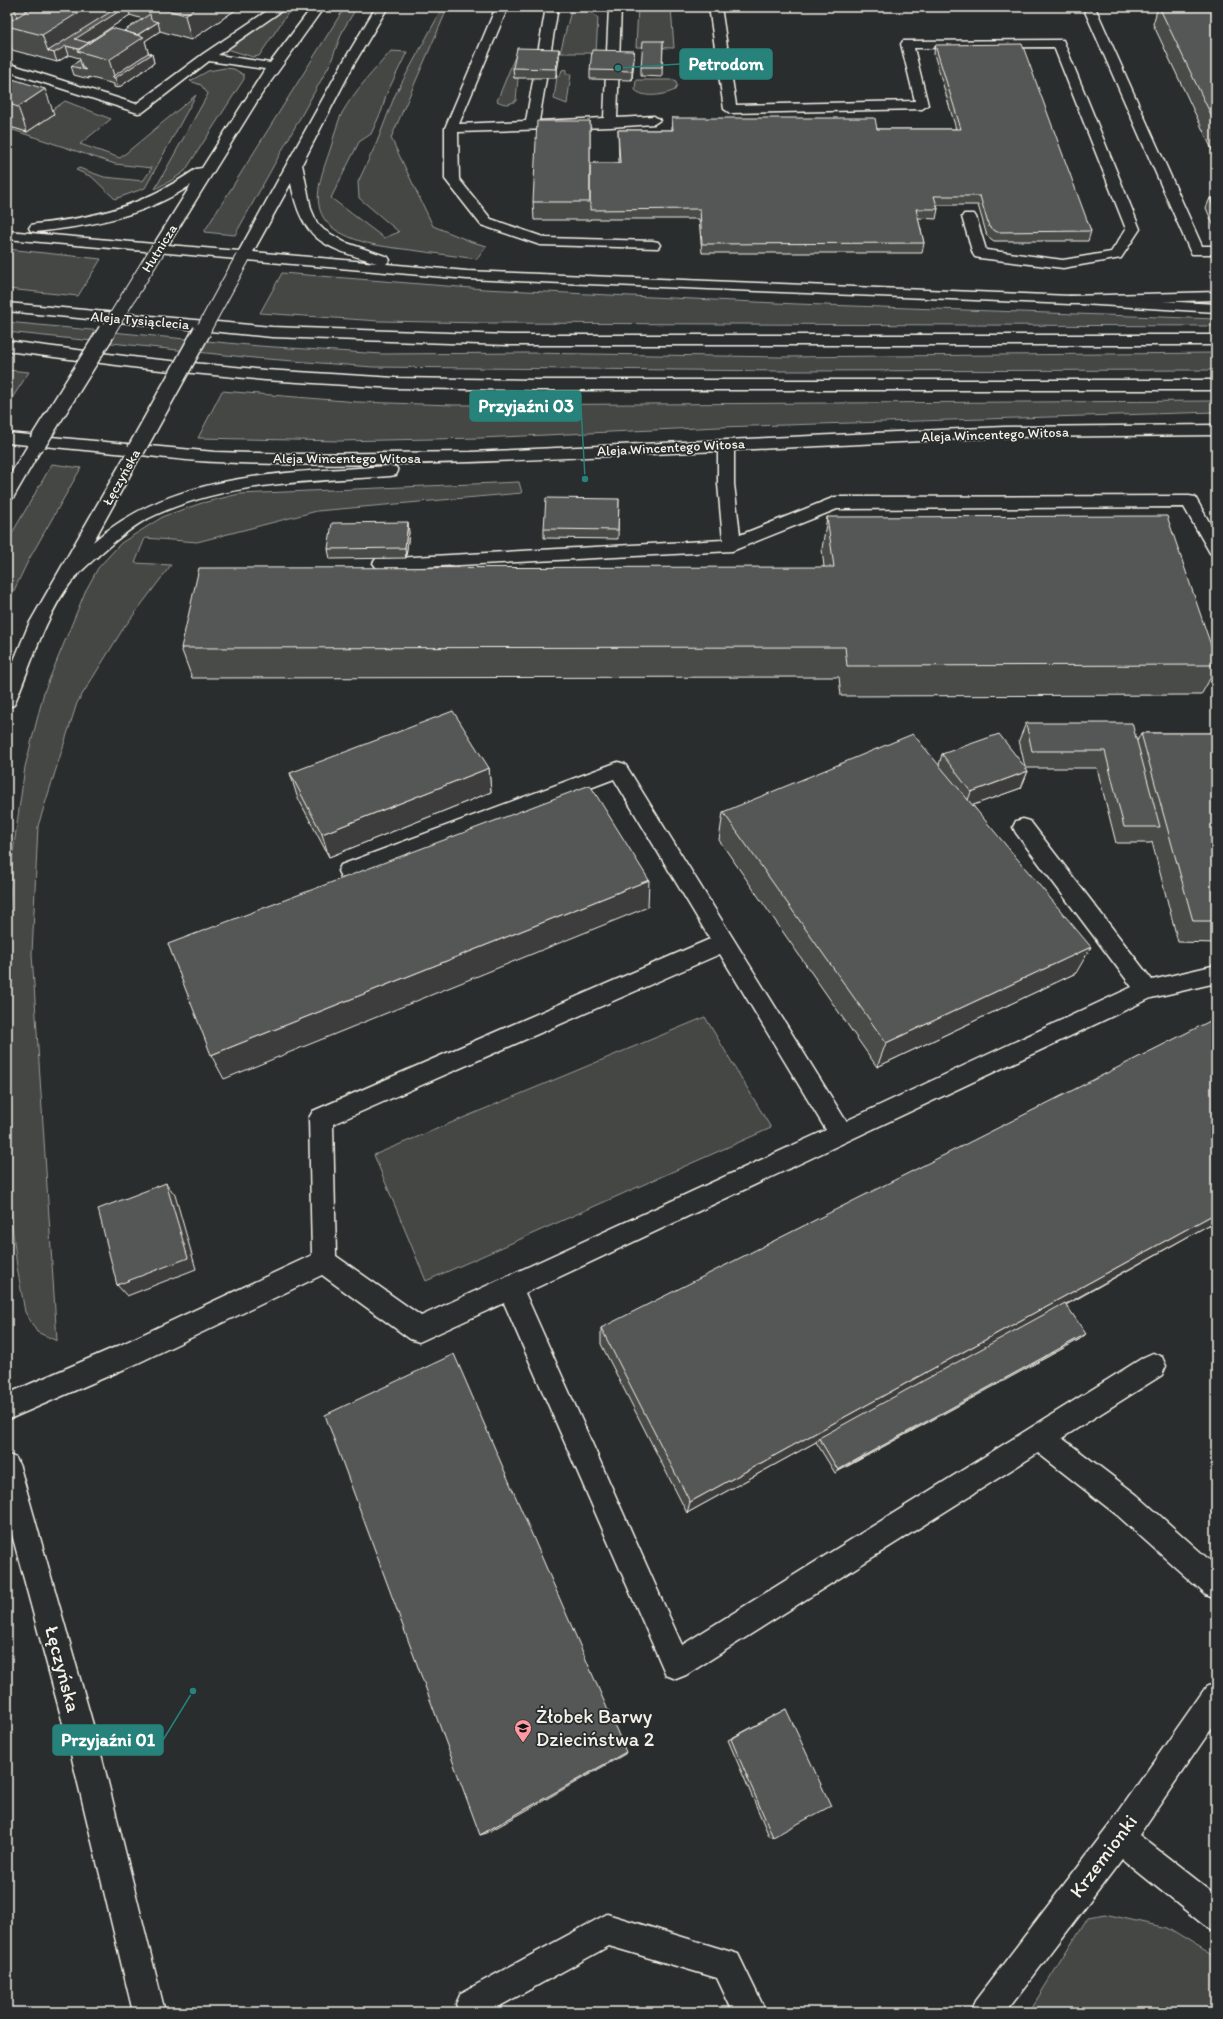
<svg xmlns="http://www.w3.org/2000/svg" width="1223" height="2019" font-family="Itim,sans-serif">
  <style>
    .green { fill: #444645; stroke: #9c9c96 }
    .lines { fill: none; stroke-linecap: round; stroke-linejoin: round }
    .minor-casing { stroke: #f4f1e8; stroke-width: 3 }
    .major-casing { stroke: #f4f1e8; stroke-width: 3 }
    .minor { fill: #2a2d2e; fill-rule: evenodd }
    .major { fill: #2a2d2e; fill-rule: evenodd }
    .minor-bridge-far1-casing { stroke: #f4f1e8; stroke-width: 16; stroke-linecap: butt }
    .minor-bridge-casing { stroke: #f4f1e8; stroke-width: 20; stroke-linecap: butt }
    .minor-bridge-far1 { stroke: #2a2d2e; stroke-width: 14 }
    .minor-bridge { stroke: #2a2d2e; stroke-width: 17 }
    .wall { fill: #494b4a; stroke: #f4f1e8; fill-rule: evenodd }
    .shaded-wall { fill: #3c3d3c; stroke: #f4f1e8 }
    .building { fill: #555756; stroke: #f4f1e8 }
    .labels { text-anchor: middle; stroke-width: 3.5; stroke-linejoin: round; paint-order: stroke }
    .far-street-label { font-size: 14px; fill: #f4f1e8; stroke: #2a2d2e }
    .near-street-label { font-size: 20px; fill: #f4f1e8; stroke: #2a2d2e }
    .near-poi-label { font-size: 20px; fill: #f4f1e8; stroke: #2a2d2e; text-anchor: start }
    .leader { fill: none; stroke: #26827a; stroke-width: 1.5 }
    .callout-dot { fill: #26827a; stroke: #2a2d2e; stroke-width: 1.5 }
    .callout { fill: #26827a; stroke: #26827a; stroke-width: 1.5 }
    .callout-label { font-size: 18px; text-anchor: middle; font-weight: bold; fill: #fff }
  </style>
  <rect width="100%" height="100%" fill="#2a2d2e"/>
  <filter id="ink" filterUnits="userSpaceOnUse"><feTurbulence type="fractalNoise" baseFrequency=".025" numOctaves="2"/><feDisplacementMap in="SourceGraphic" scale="8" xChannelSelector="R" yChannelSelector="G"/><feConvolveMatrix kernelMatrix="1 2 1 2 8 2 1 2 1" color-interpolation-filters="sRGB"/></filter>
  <g filter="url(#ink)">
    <path class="green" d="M287,7H292L259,56L253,57L227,49Z
      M345,7H357L343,30L330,64L235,235L204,232Z
      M443,7H448L391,138L433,226L472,242L487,246L477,259C455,256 433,253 411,250C387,247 363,245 341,233C304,214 321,177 331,147C334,136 337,123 342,113C355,90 374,71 391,51L407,52L386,95L382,110L371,134L359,142L331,198L384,238L399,232L359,198L358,182L377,142L395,95Z
      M572,7H585L598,18L596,53H560Z
      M638,7H671L674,48L636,47Z
      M516,54L514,78H518L516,101C508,105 505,105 497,101Z
      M225,68L234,69L244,75V79L185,171L172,180L155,189L208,94L201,85L190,81L208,71Z
      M566,69V74H571L567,104L554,99L557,76H560L562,70Z
      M636,80H675L677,85L675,90C664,95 645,99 635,90Z
      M196,95L145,188L115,199L92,177L76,170L79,168L104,177L143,181L152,168L115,164L7,128V126L27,132L48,113L65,101L111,119L80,144L120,158Z
      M7,249L101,259L78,296L7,289Z
      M282,273L484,289L797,304L1216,319V326L487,323L379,321L260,313Z
      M7,322L259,346L382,354L528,353L781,357L1216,353V370L780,371L373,367L254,358L7,332Z
      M7,370L29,372L7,406Z
      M222,391L357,402L454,405L1216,401V412L719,427L480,438L339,441L198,438Z
      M52,464L81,468L28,561L7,605V542Z
      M519,482L522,493L317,511L197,542L145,538L135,563L171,565L123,629L77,703L38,826L32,954L57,1341L37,1332L25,1312L17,1267L7,1183V968L12,859L25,767L44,692L85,592L98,568L121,543L164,516L202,503L239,494Z
      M705,1017L771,1128L426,1281L374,1155Z
      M1105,1914L1167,1928L1216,1958V2012H1029L1088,1917Z"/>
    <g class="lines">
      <g class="minor-casing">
        <path id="minor" d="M273,7H287L218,55L270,63L312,7H324L261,95L168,245L239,251L342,64L376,7H388L354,64L302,164L311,209L317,223L324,230L344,242L388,257L390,260L386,264L467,271L1070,296L1216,292V300L1070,304L467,279L247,260L243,261L237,259L7,239V231L154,244L191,185C145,216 91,226 36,232L31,231L29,228L31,225L36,224C100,217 142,206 196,169L202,168L265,69L209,61L143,112L138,113L7,71V63L136,104L203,54ZM291,183C302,242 325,247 377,263L253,252Z
          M496,7H508L459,124L526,121L546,7H558L539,121L604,118L609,7H621L617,118L654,116L660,120L654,124L610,127L458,132L459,179L491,219L546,238L653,241L658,242L660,245L658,248L540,245L481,225L445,179V128Z
          M709,7H721L736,105L915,101L901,44L903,41L1063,40L1140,229L1121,258L1063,268L980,258L975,257L973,254L962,217L964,214H974L976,217L986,250L1063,260L1111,252L1126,229L1054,47L914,48L928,105L922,109L730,113L724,109Z
          M1083,7H1095L1202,246H1216V254H1192L1190,251Z
          M1216,425V435L1004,437L734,450V484L740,535L835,497L1189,496L1195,497L1216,534V555L1210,553L1184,507L837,509L732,551L382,569L376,567L373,563L376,559L723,540L718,484V451C551,458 383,470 216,462C191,461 166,458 141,455L93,542C175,471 288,473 390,466L396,467L398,471L396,475L390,476C309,482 222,481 147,519C130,528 114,542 99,555C89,564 77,574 69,585C45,618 32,662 16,700L14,705L7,707V677L29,624L126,454L43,446L13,498L7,499V480L28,445L7,443V433L215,452L294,454L471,452L1004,427Z
          M618,762L625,764L846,1121L1132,987L1016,833L1013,827L1016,821L1023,819L1030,821L1152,980L1216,965V983L1151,998L525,1293L682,1645L1144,1357L1153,1353L1162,1357L1166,1366L1162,1375L1062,1438L1137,1495L1216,1566V1599L1206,1595L1117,1515L1038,1453L686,1675L676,1679L666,1675L504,1303L419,1342L410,1339L322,1275L136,1364L7,1420V1394L118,1346L312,1255L309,1118L313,1111L710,939L614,779L355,877L348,879L341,877L338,871L341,865ZM720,954L826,1130L421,1316L336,1256L333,1124Z
          M7,1454L16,1458L20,1467L99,1746L165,2012H133L69,1746L7,1516Z
          M1216,1682V1722L1139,1835L1216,1895V1931L1205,1926L1122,1859L1006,2012H970L975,2001L1108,1827L1206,1687Z
          M607,1914L738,1954L766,2012H733L717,1978L609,1946L489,2012H459L456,2004L461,1993Z"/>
      </g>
      <g class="major-casing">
        <path id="major" d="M1070,296L1216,304V312L1065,303L1063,300L1065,297Z
          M7,303L272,327L508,335H1216V345H508L272,337L7,311Z
          M7,341L140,358L265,370L395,378L532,380H1216V390H532L395,388L265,380L140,368L7,351Z"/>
      </g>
      <use href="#minor" class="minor"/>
      <use href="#major" class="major"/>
      <g class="minor-bridge-far1-casing">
        <path id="minor-bridge-far1" d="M107,332L158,249
          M202,332L243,257"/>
      </g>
      <g class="minor-bridge-casing">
        <path id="minor-bridge" d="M38,442L107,331
          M136,450L202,331"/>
      </g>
      <use href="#minor-bridge-far1" class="minor-bridge-far1"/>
      <use href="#minor-bridge" class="minor-bridge"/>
    </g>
    <path class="wall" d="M7,7H240L191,40L160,31L145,41L148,53L152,54L154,63L118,88L114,87V84L88,77L89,79L74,75L71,66L80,60L79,58L69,55L57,62L12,50L7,35ZM130,15L143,19L124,31L89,43H87Z
      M1158,7H1216V158L1153,24Z
      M663,41L662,77L641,76V67Z
      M935,45L1091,231L1088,241H994L987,236L978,205H937L938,209L936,219L918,218L924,243L922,253H702L699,219H590V220H534L533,202L590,121V163H619L618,130H672V118L877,129H956L934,54Z
      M559,49V58L556,78H514L513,68Z
      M634,51L632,80L590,79V70Z
      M7,79L54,114L27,132L7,126Z
      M1210,198H1216V231L1206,208Z
      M619,499L618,539L544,538V529Z
      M827,517L1216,660V668L1201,695L841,696L839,677L192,678L181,648L824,567L822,549Z
      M409,532L406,558L330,559L328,549Z
      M1026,723L1137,741L1141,733H1216V943L1178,942L1152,842L1151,843H1116L1097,768H1025L1028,771L1021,788L973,805L1076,973L877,1067L719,840L723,812L939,765L942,754L1025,767L1019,740Z
      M489,768L491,792L329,857L297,796L290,773Z
      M1216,1221L1066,1305L1080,1339L835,1473L816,1442L687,1513L601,1344V1328Z
      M786,1709L773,1837L769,1836L728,1740Z"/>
    <path class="shaded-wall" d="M14,7H24L29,22L21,26Z
      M58,7H128L130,15L78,49L66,46L69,55L57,62L54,53L48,51L42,35Z
      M197,7H240L191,40L185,15Z
      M158,22L160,31L145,41L149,55L152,54L154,63L118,88L109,60L122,45Z
      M559,49V58L556,78V69Z
      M634,51V60L632,80V71Z
      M45,89L54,114L27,132L18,107Z
      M408,522L409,532L406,558L405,548Z
      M489,768L491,792L329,857L322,834Z
      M1028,771L1021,788L965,808L971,792Z
      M649,880L648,907L224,1079L211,1055Z
      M1091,947L1076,973L877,1067L886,1043Z
      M166,1183L175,1195L196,1269L127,1296L117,1285Z
      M1216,1213V1221L820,1440L819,1438L816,1442L687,1513L690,1502Z
      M1086,1334L1080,1339L835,1473L838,1470Z
      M626,1752L625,1754L487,1833L480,1835Z"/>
    <path class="building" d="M33,7H88L42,35L7,26V23Z
      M118,7H126L75,39L89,43L79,49L66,46L54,53L48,51Z
      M131,7H148L149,12Z
      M156,7H197L185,15Z
      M1159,7H1216V125Z
      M150,14L151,20L158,22L137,35L124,31Z
      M112,28L144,37L109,60L77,51Z
      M643,41H663L662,67H641Z
      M1022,44L1091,231L997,232L989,227L980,196H934L938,209H916L924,243L702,244L700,209L590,210V163H620L618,130H673L672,118H875L877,129H961L935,45Z
      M517,48L559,49L556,69L513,68Z
      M592,50L634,51L632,71L590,70Z
      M148,53L152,54L115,78L112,77Z
      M80,60L82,67L86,70L71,66Z
      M9,78L45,89L18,107L7,103V79Z
      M537,121H590V202H533Z
      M1210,198H1216V213Z
      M546,498L619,499L618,530L544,529Z
      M1167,516L1216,660V665L847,666L845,647L181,648L199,568L834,567L827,517Z
      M408,522L405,548L328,549L332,523Z
      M453,711L489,768L322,834L290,773Z
      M1026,723H1132L1160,827H1124L1105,751H1032Z
      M1141,733H1216V921H1193Z
      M913,734L1091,947L886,1043L723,812Z
      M999,734L1028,771L971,792L942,754Z
      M590,785L649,880L211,1055L168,944Z
      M1216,1018V1213L690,1502L601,1328Z
      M166,1183L188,1258L117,1285L98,1209Z
      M1065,1303L1086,1334L838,1470L819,1438Z
      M454,1354L626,1752L480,1835L325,1415Z
      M786,1709L831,1806L773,1837L731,1739Z"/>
  </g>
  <defs>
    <g id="school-pin" transform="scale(0.9)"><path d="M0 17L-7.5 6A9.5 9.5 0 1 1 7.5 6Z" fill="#ff9aa2" stroke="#2a2d2e"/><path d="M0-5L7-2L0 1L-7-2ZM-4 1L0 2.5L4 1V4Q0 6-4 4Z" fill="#111"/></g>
  </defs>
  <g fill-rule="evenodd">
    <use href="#school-pin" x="523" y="1728"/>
  </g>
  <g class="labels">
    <g class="far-street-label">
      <text transform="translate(159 248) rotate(-58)" y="5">Hutnicza</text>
      <text transform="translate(140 320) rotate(5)" y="5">Aleja Tysiąclecia</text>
      <text transform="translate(995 434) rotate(-2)" y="5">Aleja Wincentego Witosa</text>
      <text transform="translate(671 447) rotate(-3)" y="5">Aleja Wincentego Witosa</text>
      <text x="347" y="463">Aleja Wincentego Witosa</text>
      <text transform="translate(121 477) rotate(-61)" y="5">Łęczyńska</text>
    </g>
    <g class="near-street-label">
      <text transform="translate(63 1669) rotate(75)" y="7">Łęczyńska</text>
      <text transform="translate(1103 1856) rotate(-53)" y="7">Krzemionki</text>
    </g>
    <g class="near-poi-label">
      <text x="536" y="1723">Żłobek Barwy<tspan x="536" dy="23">Dzieciństwa 2</tspan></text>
    </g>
  </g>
  <path class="leader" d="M618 68L680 64M585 479L581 406M193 1691L163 1740"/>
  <g class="callout-dot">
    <circle cx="618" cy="68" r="4"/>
    <circle cx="585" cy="479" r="4"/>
    <circle cx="193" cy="1691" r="4"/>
  </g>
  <g class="callout">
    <rect x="680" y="49" width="92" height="30" rx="4"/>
    <rect x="470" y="391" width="111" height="30" rx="4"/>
    <rect x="53" y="1725" width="110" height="30" rx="4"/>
  </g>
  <g class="callout-label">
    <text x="726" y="70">Petrodom</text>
    <text x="526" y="412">Przyjaźni 03</text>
    <text x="108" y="1746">Przyjaźni 01</text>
  </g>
  <rect width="1223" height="2019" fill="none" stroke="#2a2d2e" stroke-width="24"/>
  <rect x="12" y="12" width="1199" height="1995" fill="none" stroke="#f4f1e8" stroke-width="1.5" filter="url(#ink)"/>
</svg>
